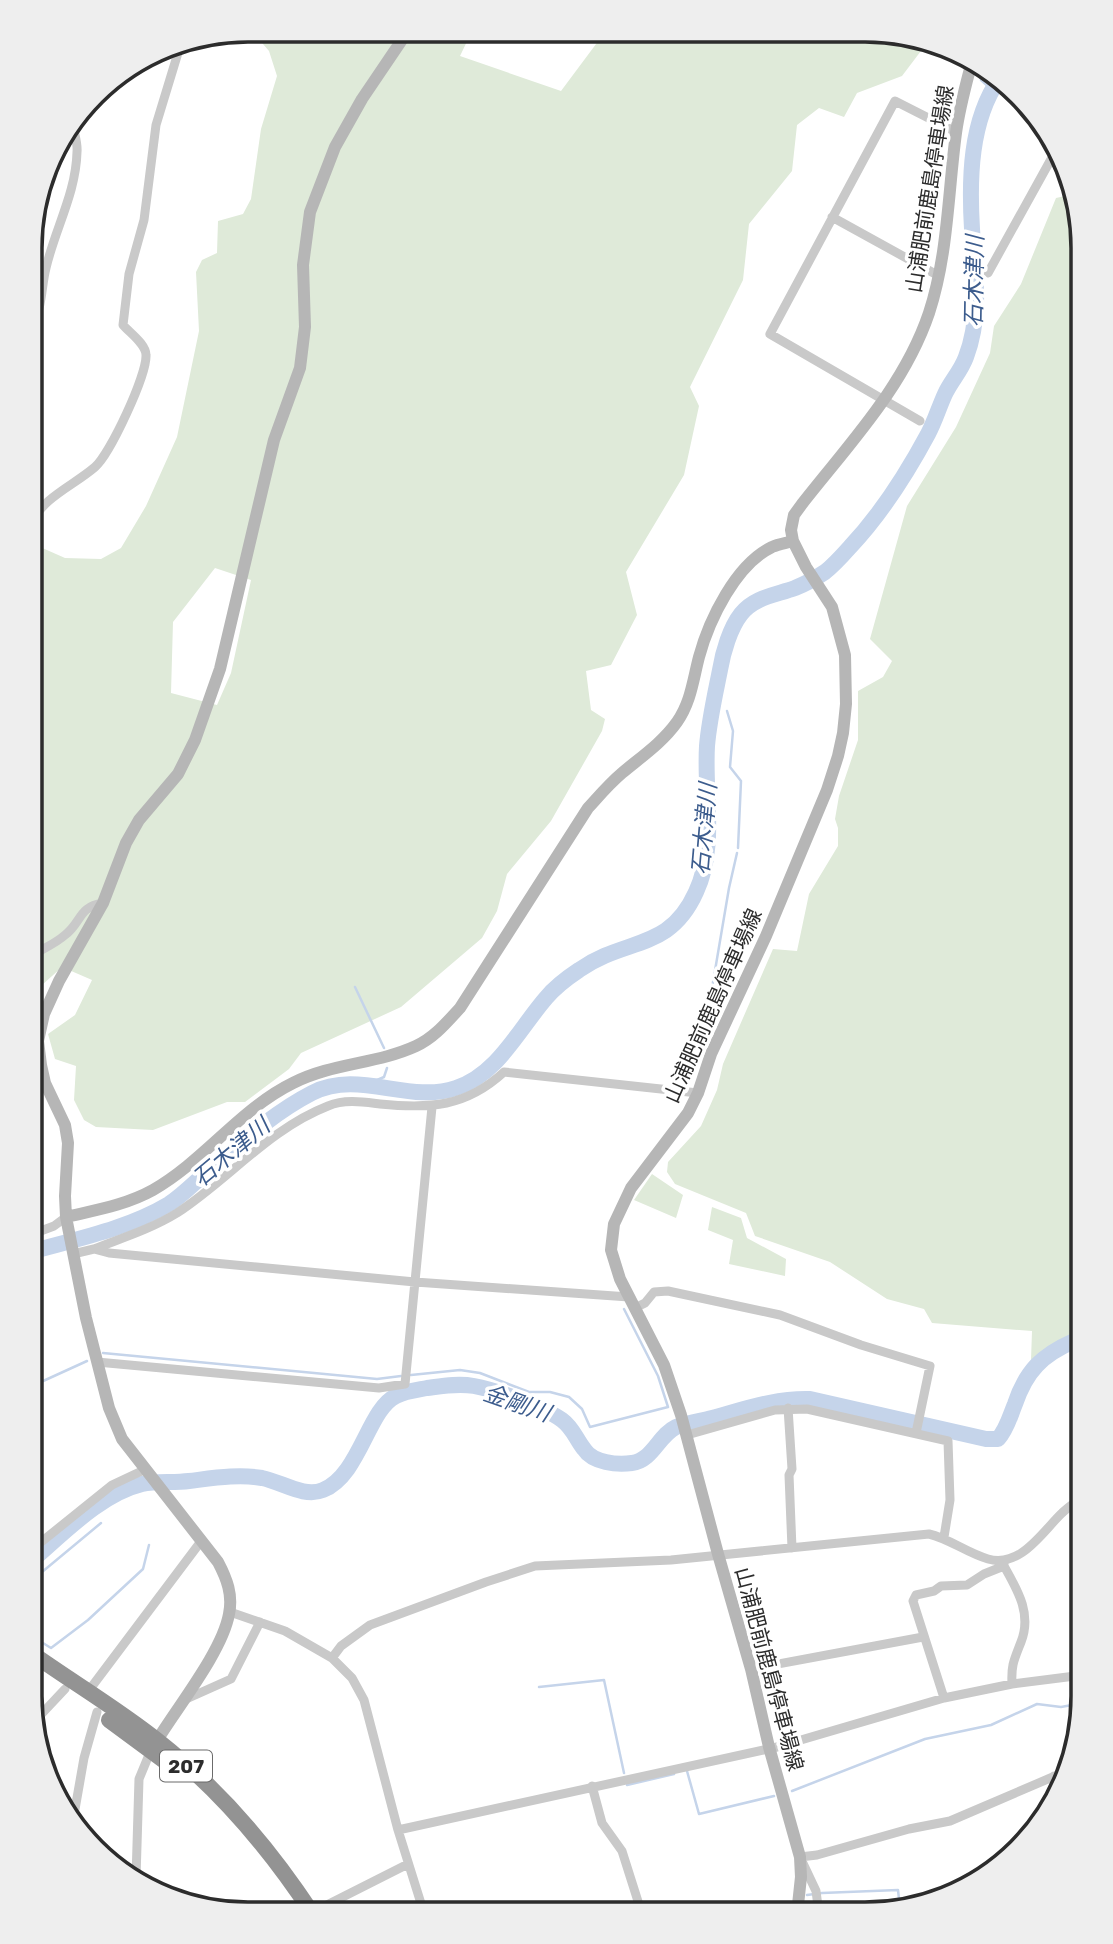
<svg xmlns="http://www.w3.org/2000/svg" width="1113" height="1944" font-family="Rubik,'Noto Sans JP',sans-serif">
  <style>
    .green { fill: #dfead9; fill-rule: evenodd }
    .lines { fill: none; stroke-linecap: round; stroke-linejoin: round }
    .stream { stroke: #c5d4ea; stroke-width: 2.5 }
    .river { stroke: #c5d4ea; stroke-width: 16 }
    .street { stroke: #c9c9c9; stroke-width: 9 }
    .secondary { stroke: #b6b6b6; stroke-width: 12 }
    .highway { stroke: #939393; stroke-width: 16 }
    .labels { text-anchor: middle; stroke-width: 7; stroke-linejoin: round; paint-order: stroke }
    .shield { fill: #fff; stroke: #6b6b6b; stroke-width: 2 }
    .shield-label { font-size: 19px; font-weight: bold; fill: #2c2c2c }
    .street-label { font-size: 21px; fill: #2c2c2c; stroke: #fff }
    .water-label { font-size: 23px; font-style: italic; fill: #3c5c8d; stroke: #fff }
    .rim { fill: none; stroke: #2c2c2c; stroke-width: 3.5 }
  </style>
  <rect width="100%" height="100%" fill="#fff"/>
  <path class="green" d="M251,30L472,31L460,56L561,91L605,32L907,34L927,43L902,76L857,93L844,117L819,108L797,125L792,171L749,224L743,280L690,387L699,406L684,475L626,572L637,615L611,665L586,671L591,710L605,719L602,731L551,821L507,874L497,911L482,938L401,1007L301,1053L289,1069L245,1102H227L153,1130L96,1127L84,1120L74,1100L76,1066L55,1059L48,1034L75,1015L92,980L62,967L31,995V543L65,558L101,559L121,548L146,506L177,437L199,331L196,272L202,260L217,253L218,221L243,214L251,199L261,129L277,76L269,51ZM215,568L251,580L231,673L217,705L171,693L173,622Z
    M1074,194L1083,248V1328L1031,1360L1032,1331L932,1323L924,1309L887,1299L830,1262L755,1236L746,1213L675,1184L667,1172L668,1162L701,1126L717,1090L723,1064L773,949L797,951L809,894L838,846V828L835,819L839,796L858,740V691L883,677L892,661L870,639L907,506L956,427L990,353L994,326L1021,284L1056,198Z
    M31,1048H33L35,1105L30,1104Z
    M652,1174L683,1195L676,1218L634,1200Z
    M712,1207L741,1218L747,1238L786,1259L785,1276L729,1264L733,1240L708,1230Z"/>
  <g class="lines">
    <path class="stream" d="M981,70V80L992,90
      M727,711L733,731L730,767L741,781L738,848
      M355,987L384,1048
      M710,1000L729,888L737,853
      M686,1082L693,1050L708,1007
      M368,1084L384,1077L387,1068
      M30,1142C40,1121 38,1102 36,1079
      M103,1353L377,1379L401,1376
      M411,1375L460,1370L480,1373L529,1392H550L569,1397L582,1409L590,1427L668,1407L658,1376L624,1309
      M30,1387L87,1361
      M30,1582L101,1523
      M30,1635L51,1648L88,1620L143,1569L149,1545
      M539,1687L604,1680L624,1773
      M687,1771L699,1814L774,1796
      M627,1785L674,1774
      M792,1791L925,1739L991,1725L1037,1704L1061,1707L1083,1703
      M807,1895L822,1893L898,1890L900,1908
      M781,1914L788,1911"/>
    <path class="river" d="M30,1252C76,1239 127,1229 169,1204C183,1195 195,1182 208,1171C241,1143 273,1113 312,1093C359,1069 408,1104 456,1088C498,1074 519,1029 546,998C555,987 567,978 579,970C626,937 669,952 696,892C717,847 704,794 707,746C709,721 715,695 720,670C723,652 730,628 741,614C754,597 776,595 795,588C805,584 816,578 825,572C834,565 842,556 850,547C881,514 906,475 928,434C935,421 939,407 945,394C951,381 961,371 966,357C982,315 975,273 972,229C969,179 970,121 999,79
      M30,1562C62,1535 100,1494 142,1484C156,1481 174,1483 189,1481C214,1478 238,1474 262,1478C282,1482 304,1498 323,1490C360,1475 368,1409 396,1396C405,1391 416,1390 427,1388C442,1386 458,1383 474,1386C496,1390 544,1407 562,1420C573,1428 576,1439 584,1449C593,1463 617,1465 632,1463C652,1461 659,1435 676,1427C687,1423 700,1421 712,1418C745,1409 776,1398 810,1399L986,1439H998C1007,1429 1010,1416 1015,1404C1026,1371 1042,1355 1074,1341"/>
    <path class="street" d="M832,217L939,276
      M988,273L1055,152
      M31,326C43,309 41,287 46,268C55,229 76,193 77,152C78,143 74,133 73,125
      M920,421L770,334L895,101L956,132
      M31,524C43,497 73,486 95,467C110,454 147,375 146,355C146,344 130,333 123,325L129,274L144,220L156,125L181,43
      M31,956C42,949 55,944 65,935C82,922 78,907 103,903
      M30,1235L54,1226L66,1217
      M94,1249C122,1238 151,1229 177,1213C229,1179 269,1129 328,1106C345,1099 363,1102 380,1104C430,1109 466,1107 504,1072L698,1093
      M73,1254L94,1249L109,1253L415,1282L629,1297
      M635,1308L645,1303L654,1292L668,1291L780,1315L861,1345L930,1366L916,1433
      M97,1362L379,1388L405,1384L432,1107
      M788,1408L792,1469L789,1475L792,1548
      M687,1435L775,1410L807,1409L948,1441L950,1500L944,1537
      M30,1551L112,1485L146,1469
      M1004,1566C1018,1591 1032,1614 1021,1642C1014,1660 1011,1665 1012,1684
      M230,1612L285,1631L332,1658L352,1678L364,1700L398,1830L424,1913
      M332,1658L341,1646L370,1625L486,1582L535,1566L671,1560L929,1534C950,1539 967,1553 988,1559C1021,1568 1042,1532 1062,1513C1068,1507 1076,1502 1083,1496
      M751,1669L923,1637
      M87,1693L202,1540
      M944,1698L913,1601L916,1595L934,1591L941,1586L967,1585L984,1574L1004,1566V1561
      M184,1700L231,1679L260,1622
      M34,1722L65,1689
      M1054,1776L1060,1790
      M592,1786L602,1823L622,1851L642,1914
      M69,1819L74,1815L84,1758L97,1712
      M398,1830L777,1747L944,1698L1012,1684L1083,1675
      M136,1878L139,1779L151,1750
      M311,1913L408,1864
      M819,1914L816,1891L800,1857L817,1855L909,1829L950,1821L1069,1770"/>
    <path class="secondary" d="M66,1217C96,1210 126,1205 153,1190C204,1161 240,1109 293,1083C332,1063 377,1064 416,1046C434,1038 447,1022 460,1008L588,808C599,796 609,784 622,773C641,757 662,743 677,722C691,702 693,680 699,657C709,620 736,564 772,547C778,544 786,543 793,541
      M153,1747C174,1711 222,1653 229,1614C233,1595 227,1579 218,1562L122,1439L109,1408L86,1318L66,1217L65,1196L68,1143L65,1125L45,1083L41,1065L38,1041L44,1014L59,981L103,903L126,843L139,820L178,774L195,740L220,669L274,440L300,368L305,327L303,265L310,212L335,147L362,99L408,31
      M797,1914L801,1877L800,1857L769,1747L751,1669L718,1554L681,1415L664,1365L620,1279L611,1250L614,1224L631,1188L688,1113L698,1093L711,1054L766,936L827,790L838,756L843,733L846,704L845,655L832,607L806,567L793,541L791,530L794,515L802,504C849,444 904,387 929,313C948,255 948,193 956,133C959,110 965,88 971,65"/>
    <path class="highway" d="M30,1652C72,1682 118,1709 158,1741C219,1789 270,1849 312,1913
      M109,1720L170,1765"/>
  </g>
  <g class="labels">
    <rect class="shield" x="160" y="1750.5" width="52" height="31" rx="5"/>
    <g class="shield-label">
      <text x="186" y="1773">207</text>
    </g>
    <g class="street-label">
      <text transform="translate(930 189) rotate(-81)" y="7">山浦肥前鹿島停車場線</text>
      <text transform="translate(713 1006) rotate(-66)" y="7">山浦肥前鹿島停車場線</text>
      <text transform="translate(769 1669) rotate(75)" y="7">山浦肥前鹿島停車場線</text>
    </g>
    <g class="water-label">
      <text transform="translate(974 281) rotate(-89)" y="8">石木津川</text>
      <text transform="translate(704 829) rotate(-85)" y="8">石木津川</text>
      <text transform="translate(231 1152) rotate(-40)" y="8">石木津川</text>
      <text transform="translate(517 1403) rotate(19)" y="8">金剛川</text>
    </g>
  </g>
  <path d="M0 0H1113V1944H0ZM248 42H865A206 206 0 0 1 1071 248V1696A206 206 0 0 1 865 1902H248A206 206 0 0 1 42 1696V248A206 206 0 0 1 248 42Z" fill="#eee" fill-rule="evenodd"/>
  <path class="rim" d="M248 42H865A206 206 0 0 1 1071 248V1696A206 206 0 0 1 865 1902H248A206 206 0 0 1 42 1696V248A206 206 0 0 1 248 42Z"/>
</svg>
